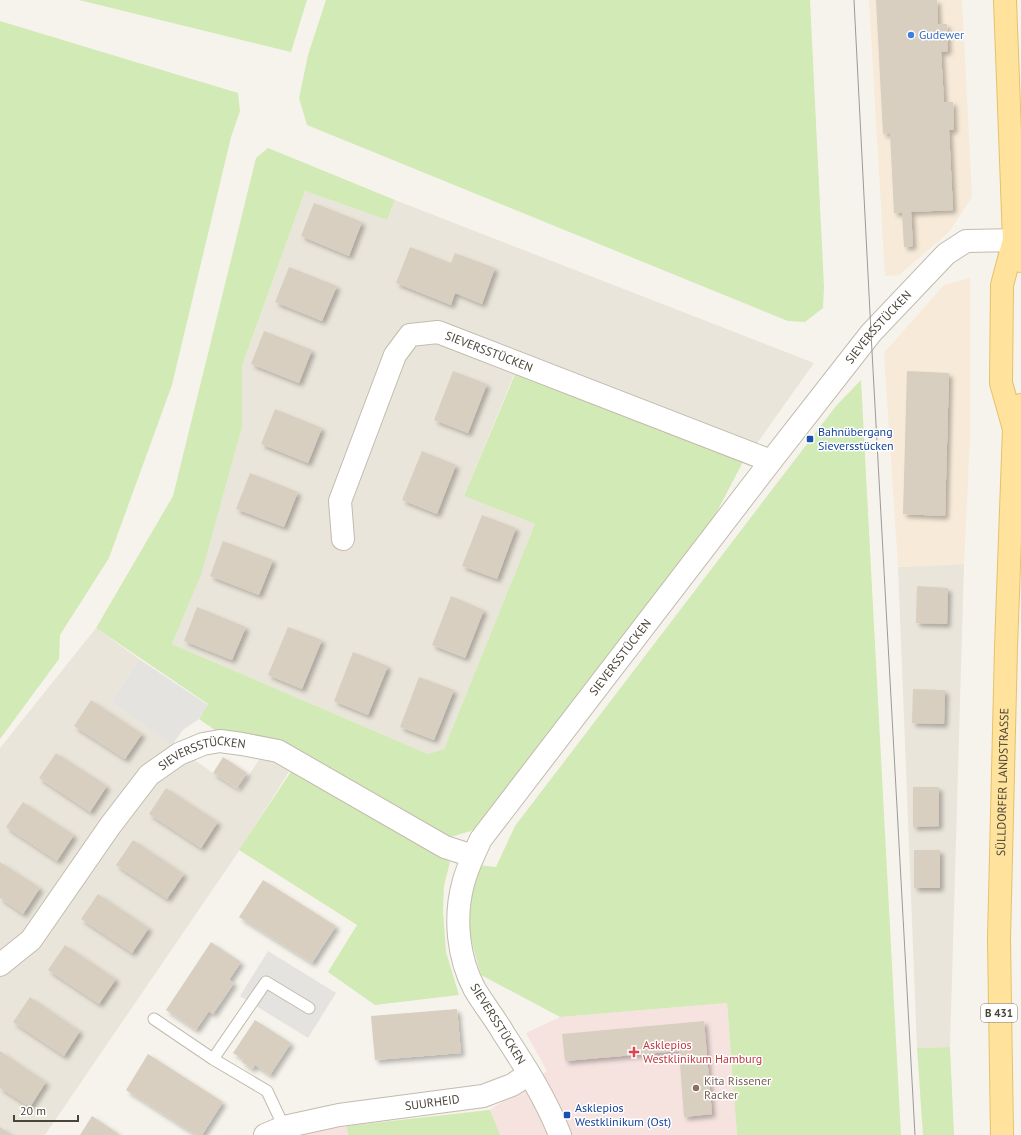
<svg xmlns="http://www.w3.org/2000/svg" width="1021" height="1135" font-family="'PT Sans',sans-serif">
  <style>
    .residential { fill: #eae5da }
    .commercial { fill: #f7ead8 }
    .medical { fill: #f6e3e0 }
    .green { fill: #d2eab5 }
    .parking { fill: #e5e3e0 }
    .building { fill: #d8cfc1; filter: url(#shadow) }
    .lines { fill: none; stroke-linecap: round; stroke-linejoin: round }
    .service-casing { stroke: #c2bbae; stroke-width: 13 }
    .minor-casing { stroke: #c2bbae; stroke-width: 24 }
    .primary-casing { stroke: #e6c16a; stroke-width: 24 }
    .service { stroke: #fff; stroke-width: 11 }
    .minor { stroke: #fff; stroke-width: 22 }
    .primary { stroke: #ffe39c; stroke-width: 22 }
    .tram { stroke: #9a9a9a; stroke-width: 1 }
    .shop-dot { fill: #3f7fe0; stroke: #fff; stroke-width: 1.5 }
    .transit-dot { fill: #1a4fb4; stroke: #fff; stroke-width: 1.5 }
    .health-dot { fill: #e0444e; stroke: #fff; stroke-width: 1.5 }
    .education-dot { fill: #8d6e63; stroke: #fff; stroke-width: 1.5 }
    .labels { text-anchor: middle; stroke-width: 3; stroke-linejoin: round; paint-order: stroke }
    .shield { fill: #fff; stroke: #817c74; stroke-width: 1 }
    .shield-label { font-size: 11px; font-weight: bold; fill: #4b4439 }
    .shop-label { font-size: 12px; fill: #366cbe; stroke: #fff; text-anchor: start }
    .street-label { font-size: 12px; fill: #4b4439; stroke: #fff }
    .transit-label { font-size: 12px; fill: #164399; stroke: #fff; text-anchor: start }
    .health-label { font-size: 12px; fill: #be3a42; stroke: #fff; text-anchor: start }
    .education-label { font-size: 12px; fill: #785e54; stroke: #fff; text-anchor: start }
  </style>
  <defs>
    <filter id="shadow"><feDropShadow dx="3.5" dy="3.5" stdDeviation="2" flood-color="#0004"/></filter>
  </defs>
  <rect width="100%" height="100%" fill="#f6f3ec"/>
  <path class="residential" d="M305,191L387,220L395,200L814,363L753,449L520,360L464,496L535,524L444,749L428,754L172,644L203,568L242,427V366Z
    M964,564L950,1047L917,1048L898,567Z
    M96,628L139,659L111,702L239,791L260,758L275,762L290,770L239,851L45,1135H0V748Z"/>
  <path class="commercial" d="M869,0H962L972,197L949,232L899,275L885,276Z
    M970,278V439L964,564L898,567L884,353L944,285Z"/>
  <path class="medical" d="M727,1003L737,1135H280L347,1126L490,1110L547,1071L526,1033L560,1017Z"/>
  <path class="green" d="M79,0H307L291,52Z
    M326,0H810L824,287L823,308L805,322L788,321L307,125L299,98L308,55Z
    M0,21L238,93L240,111L231,137L172,385L109,558L60,635L59,659L0,739Z
    M268,148L395,200L387,220L305,191L242,366V427L202,572L172,644L428,754L444,749L535,524L464,496L516,372L744,460L712,521L474,830L451,837L279,740L218,732L199,719L208,704L96,628L173,496L256,158Z
    M861,380L901,1135H737L727,1003L560,1017L481,975L468,929L474,873L478,865L496,867L515,826L836,406Z
    M292,770L450,862L444,886L443,910L446,952L459,995L375,1005L328,972L357,925L239,850Z
    M950,1047L954,1135H923L917,1048Z
    M490,1110L500,1135H348L347,1126Z"/>
  <path class="parking" d="M139,659L208,705L199,719L183,730L172,745L111,702Z
    M268,951L336,993L308,1038L240,996Z"/>
  <path class="building" d="M876,0H937L938,24H947L948,51L941,52L944,102H953L954,130H949L953,210L911,212L913,246L904,247L902,213H894L890,133L883,134Z
    M314,203L362,222L349,256L301,236Z
    M410,247L451,263L455,253L495,268L482,304L455,293L451,305L396,283Z
    M289,267L337,286L322,321L275,302Z
    M264,331L312,350L299,383L251,364Z
    M453,371L487,384L468,433L434,420Z
    M907,371L949,373L945,516L903,514Z
    M275,409L322,428L308,463L261,444Z
    M422,451L456,465L437,514L402,500Z
    M250,473L298,492L284,527L236,509Z
    M482,515L516,528L497,579L462,566Z
    M223,541L273,560L259,595L210,576Z
    M917,586L948,588L947,624L916,623Z
    M451,596L484,610L465,658L432,645Z
    M197,607L246,627L232,660L184,641Z
    M288,627L322,640L302,689L268,675Z
    M353,652L388,666L368,715L334,701Z
    M419,677L454,690L434,740L400,727Z
    M913,689L945,690L944,724L912,723Z
    M91,700L142,734L125,759L74,726Z
    M56,753L107,786L90,812L39,778Z
    M223,757L247,773L237,788L213,773Z
    M913,787H939V826L913,827Z
    M166,788L218,822L201,848L149,814Z
    M23,802L74,835L57,861L6,827Z
    M133,840L184,874L167,899L116,865Z
    M914,850H940V888H914Z
    M0,862L40,888L23,914L0,898Z
    M263,880L336,926L312,963L239,917Z
    M98,894L149,928L132,953L81,919Z
    M211,942L241,962L229,980L234,983L213,1014L209,1011L196,1030L166,1010Z
    M65,945L116,979L99,1004L48,970Z
    M30,997L80,1031L64,1056L13,1022Z
    M457,1009L461,1053L375,1060L371,1016Z
    M255,1020L291,1043L270,1075L255,1065L252,1069L242,1062L243,1059L233,1053Z
    M704,1021L712,1114L684,1117L679,1051L565,1061L562,1034Z
    M0,1051L46,1082L30,1107L0,1088Z
    M148,1054L223,1102L202,1135H196L126,1090Z
    M92,1116L119,1134L118,1135H80Z
    M0,1127L12,1135H0Z"/>
  <g class="lines">
    <g class="service-casing">
      <path id="service" d="M154,1019L213,1059L267,1091L284,1127
        M213,1059L266,982L309,1008"/>
    </g>
    <g class="minor-casing">
      <g id="minor">
        <path id="s1" d="M343,539L340,501L395,355L410,335L438,332L771,461"/>
        <path id="s2" d="M0,965L31,940L110,826L149,775L179,754L203,744L220,741L242,744L278,751L445,847L473,856"/>
        <path id="s3" d="M265,1135L284,1127L339,1115L483,1096L512,1085L529,1074"/>
        <path id="s4" d="M560,1135C546,1099 525,1066 504,1034C495,1018 483,1004 474,988C458,957 454,918 463,884C467,868 474,854 481,839L771,461L871,333L946,254L966,241L1021,240"/>
      </g>
    </g>
    <g class="primary-casing">
      <g id="primary">
        <path d="M1005,0L1014,240L1021,261"/>
        <path d="M1014,429L1001,383L1002,285L1014,240"/>
        <path id="s5" d="M1002,1135L999,939L1006,647L1014,429L1021,405"/>
      </g>
    </g>
    <use href="#service" class="service"/>
    <use href="#minor" class="minor"/>
    <use href="#primary" class="primary"/>
    <path class="tram" d="M854,0L871,333L915,1135"/>
  </g>
  <circle class="shop-dot" cx="911" cy="35" r="4"/>
  <g class="transit-dot">
    <rect x="806" y="435" width="8" height="8" rx="2"/>
    <rect x="563" y="1111" width="8" height="8" rx="2"/>
  </g>
  <path class="health-dot" d="M632 1046h4v4h4v4h-4v4h-4v-4h-4v-4h4z"/>
  <circle class="education-dot" cx="696" cy="1088" r="4"/>
  <g class="labels">
    <rect class="shield" x="981" y="1004" width="36" height="18" rx="3"/>
    <g class="shield-label">
      <text x="999" y="1017">B 431</text>
    </g>
    <g class="shop-label">
      <text x="919" y="39">Gudewer</text>
    </g>
    <g class="street-label">
      <text dy="4" stroke="none"><textPath href="#s4" startOffset="974">SIEVERSSTÜCKEN</textPath></text>
      <text dy="4" stroke="none"><textPath href="#s1" startOffset="302">SIEVERSSTÜCKEN</textPath></text>
      <text dy="4" stroke="none"><textPath href="#s4" startOffset="555">SIEVERSSTÜCKEN</textPath></text>
      <text dy="4" stroke="none"><textPath href="#s2" startOffset="302">SIEVERSSTÜCKEN</textPath></text>
      <text dy="4" stroke="none"><textPath href="#s5" startOffset="353">SÜLLDORFER LANDSTRASSE</textPath></text>
      <text transform="translate(498 1024) rotate(58)" y="4">SIEVERSSTÜCKEN</text>
      <text dy="4" stroke="none"><textPath href="#s3" startOffset="171">SUURHEID</textPath></text>
    </g>
    <g class="transit-label">
      <text x="818" y="436">Bahnübergang<tspan x="818" dy="14">Sieversstücken</tspan></text>
      <text x="575" y="1112">Asklepios<tspan x="575" dy="14">Westklinikum (Ost)</tspan></text>
    </g>
    <g class="health-label">
      <text x="643" y="1049">Asklepios<tspan x="643" dy="14">Westklinikum Hamburg</tspan></text>
    </g>
    <g class="education-label">
      <text x="704" y="1085">Kita Rissener<tspan x="704" dy="14">Racker</tspan></text>
    </g>
  </g>
  <path d="M14 1115v6h64v-6" fill="none" stroke="#4b4439" stroke-width="2"/>
  <text x="20" y="1115" font-size="12" fill="#4b4439" stroke="#ffffff" stroke-width="3" paint-order="stroke">20 m</text>
</svg>
